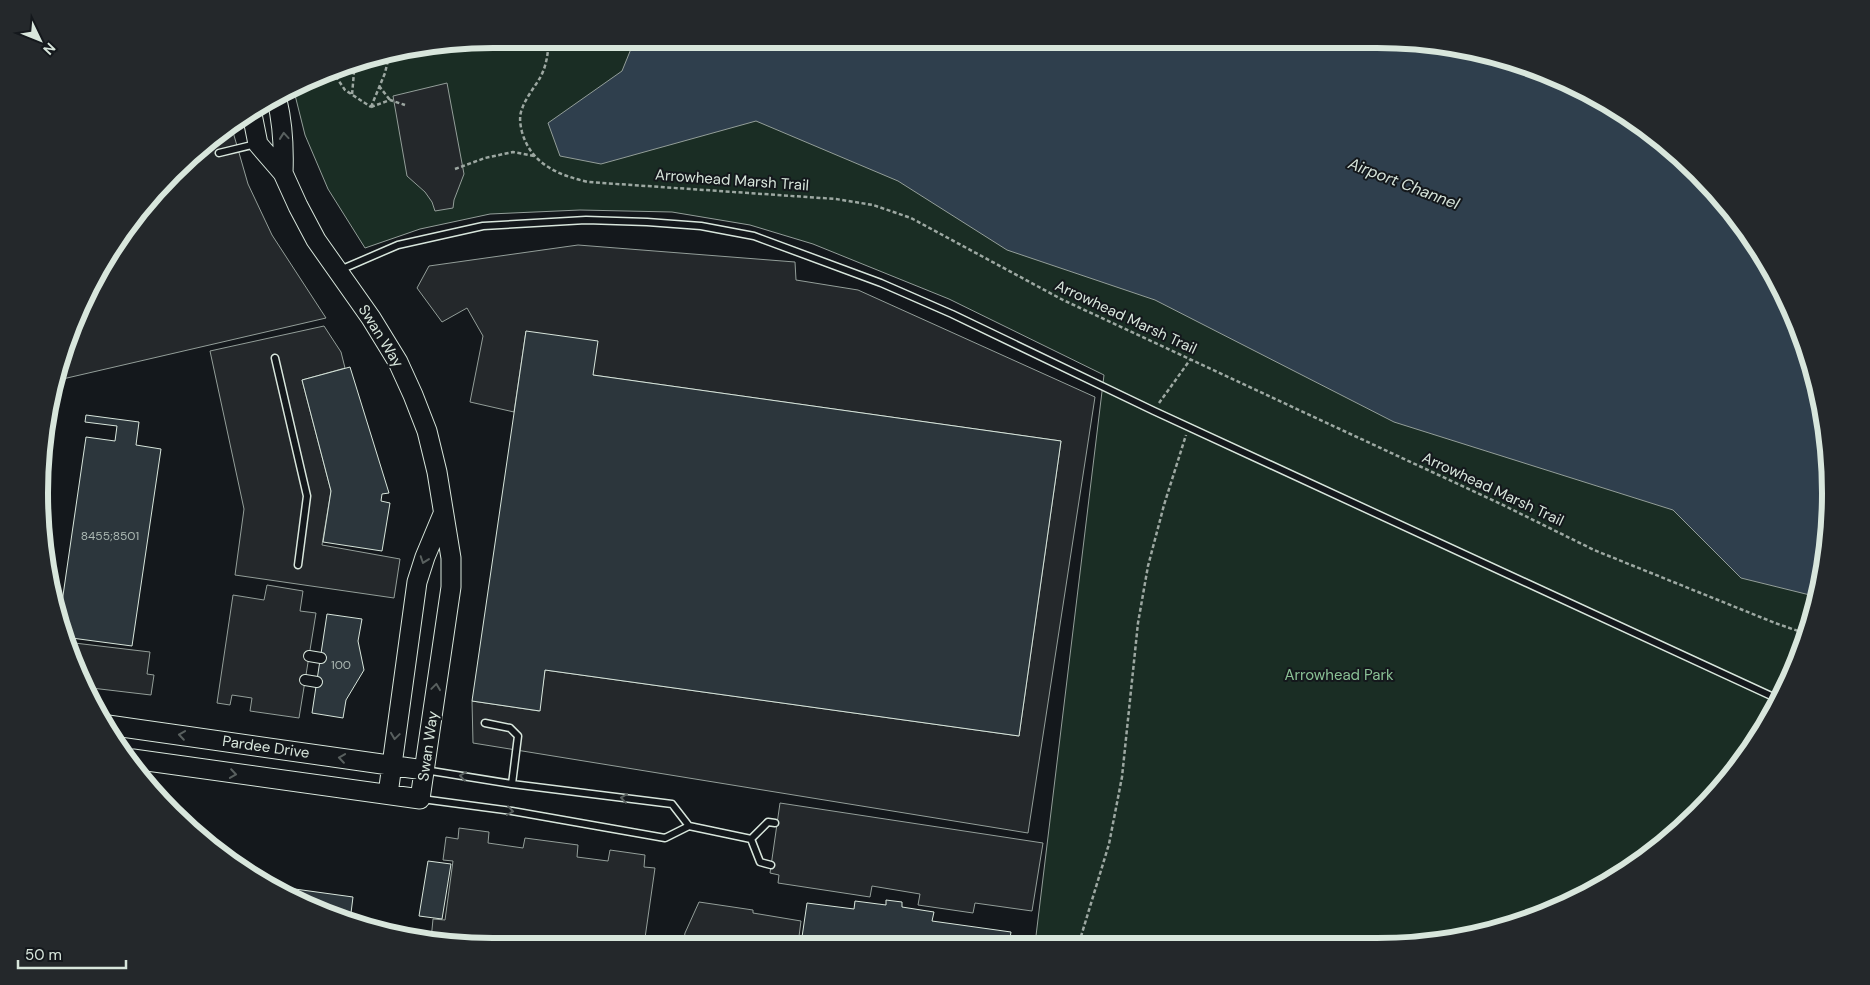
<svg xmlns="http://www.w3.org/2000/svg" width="1870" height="985" font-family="'DM Sans',sans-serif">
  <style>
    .green { fill: #1a2d24; stroke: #939e99 }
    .parking { fill: #24282b; stroke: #939e99 }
    .water { fill: #2f3f4d; stroke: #939e99 }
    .building { fill: #2c363c; stroke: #d8e6dc }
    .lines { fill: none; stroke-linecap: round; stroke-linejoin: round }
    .service-casing { stroke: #d8e6dc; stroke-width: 9 }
    .pedestrian-casing { stroke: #d8e6dc; stroke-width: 12 }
    .secondary-casing { stroke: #d8e6dc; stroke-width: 21 }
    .path { stroke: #9da8a2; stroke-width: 2.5; stroke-dasharray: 4 2.5; stroke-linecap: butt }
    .service { stroke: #14181c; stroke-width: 6 }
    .pedestrian { stroke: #14181c; stroke-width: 10 }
    .secondary { stroke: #14181c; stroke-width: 19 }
    .oneway { stroke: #59605f }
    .labels { text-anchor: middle; stroke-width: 4; stroke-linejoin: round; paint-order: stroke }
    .number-label { font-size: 12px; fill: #adbab4 }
    .street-label { font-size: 15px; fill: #d8e6dc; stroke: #14181c }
    .park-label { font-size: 15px; fill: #8ac095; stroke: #14181c }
    .water-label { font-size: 16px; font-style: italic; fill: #d8e6dc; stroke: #14181c }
    .rim { fill: none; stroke: #d8e6dc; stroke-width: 6 }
  </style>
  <rect width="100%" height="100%" fill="#14181c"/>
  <path class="green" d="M493,39L1407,40L1495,54L1578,86L1654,133L1719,194L1771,266L1807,347L1827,434L1830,522L1816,610L1784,693L1718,792L1630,870L1551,912L1437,942L1035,944L1104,375L949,299L813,244L750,225L672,212L580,210L490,214L420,229L365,248L328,189L305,135L294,91L346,63Z"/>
  <path class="parking" d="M447,83L464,174L454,200L453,208L435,211L432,202L425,192L407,176L393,96Z
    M231,125L248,184L272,235L326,318L54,381V375L115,241L216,133Z
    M578,245L795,262L796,280L858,290L1095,397L1028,833L473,743L472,701L539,711L545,670L1019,736L1061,441L593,375L526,331L514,412L470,402L483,336L467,308L442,322L417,288L429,266Z
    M324,326L341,352L345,368L302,380L331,491L322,545L400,559L394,598L235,575L244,509L210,351Z
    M267,585L303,591L300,611L316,613L299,718L250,711L252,698L232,695L230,705L217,703L233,595L264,600Z
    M66,642L150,652L147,674L154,675L151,695L83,687Z
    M780,803L1043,843L1032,911L975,903L973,913L918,905L920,894L872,886L870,897L778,883L779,875L770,873Z
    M459,828L489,832L488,843L523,848L525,838L578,845L577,857L608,861L610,850L645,855L644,867L655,868L644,945H463L431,940L433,919L445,920L453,861L443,860L446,837L458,839Z
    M699,902L753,910V913L801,921L798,944L683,945L685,933Z"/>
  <path class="water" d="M635,39L1407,40L1495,54L1578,86L1654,133L1719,194L1771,266L1807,347L1827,434L1830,522L1818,597L1741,578L1673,510L1394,422L1155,300L1007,250L898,181L756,121L601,164L560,156L548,123L622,71Z"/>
  <path class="building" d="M526,331L598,341L593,375L1061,441L1019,736L545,670L540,711L472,701Z
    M350,367L389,493L382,494L381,501L390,503L382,551L323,542L331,491L302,380Z
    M86,415L139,422L136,445L161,449L132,646L64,637L59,623L86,437L115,441L117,426L85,422Z
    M327,614L362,619L358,641L364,670L346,700L343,718L312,713Z
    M428,861L451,864L442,919L419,916Z
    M273,886L353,897L350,921L292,899Z
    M886,900L902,902V907L934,912L932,921L1011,932L1009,944H801L807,903L854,909L855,901L886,905Z"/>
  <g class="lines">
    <g class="service-casing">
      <path id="service" d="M219,153L256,144
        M340,270L398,245L483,226L586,220L647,222L701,226L754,236L881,283L952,314L1154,411L1780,700
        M275,358L307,496L298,565
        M485,723L510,728L518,736L512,784
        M422,799L512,811L665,838L689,826L672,804L512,784L425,770
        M689,826L751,839
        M771,865L760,862L751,839L768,822L775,823"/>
    </g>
    <g class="pedestrian-casing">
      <path id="pedestrian" d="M309,656L321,658
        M305,680L317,682"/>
    </g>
    <g class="secondary-casing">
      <path id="secondary" d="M277,100C283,125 284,148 283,173
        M108,725L424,770
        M133,759L420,799L451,587V558L437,472L427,431L413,395L398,362L371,318L316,240L298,206L283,173L258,144L252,114
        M388,794L417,582L425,557L443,514"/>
    </g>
    <path class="path" d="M549,39C548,52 547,64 541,76C535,87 526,97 522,109C519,116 520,124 522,132C531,164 558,175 588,182L836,199L873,205L911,218L1063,300L1505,506L1594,550L1775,623L1807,634
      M342,65L349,67L354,72L352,95
      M332,71L345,90L371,107
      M379,86L390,100
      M371,107L385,73L389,56
      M371,107L390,100L405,105
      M455,169L485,158L513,152L534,156
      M1159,403L1190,360
      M1079,943L1109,844L1122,777L1138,623L1148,566L1164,505L1186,435"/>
    <use href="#service" class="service"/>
    <use href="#pedestrian" class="pedestrian"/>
    <use href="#secondary" class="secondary"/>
  </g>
  <defs><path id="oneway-chevron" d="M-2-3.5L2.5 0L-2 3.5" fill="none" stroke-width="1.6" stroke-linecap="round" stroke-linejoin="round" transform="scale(1.25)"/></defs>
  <g class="oneway">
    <use href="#oneway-chevron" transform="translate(284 136) rotate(-95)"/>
    <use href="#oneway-chevron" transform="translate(424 560) rotate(109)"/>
    <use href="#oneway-chevron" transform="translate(436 687) rotate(-82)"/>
    <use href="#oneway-chevron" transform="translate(182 735) rotate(-172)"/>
    <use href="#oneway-chevron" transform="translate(395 736) rotate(98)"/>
    <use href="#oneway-chevron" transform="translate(342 758) rotate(-172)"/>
    <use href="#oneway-chevron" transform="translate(233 774) rotate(8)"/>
    <use href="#oneway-chevron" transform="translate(463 776) rotate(-171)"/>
    <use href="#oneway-chevron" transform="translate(624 798) rotate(-172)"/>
    <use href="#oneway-chevron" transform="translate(510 811) rotate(8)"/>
  </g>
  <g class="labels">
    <g class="number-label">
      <text x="110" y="540">8455;8501</text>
      <text x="341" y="669">100</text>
    </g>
    <g class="street-label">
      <text transform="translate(732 180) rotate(4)" y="5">Arrowhead Marsh Trail</text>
      <text transform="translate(1126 317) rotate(25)" y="5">Arrowhead Marsh Trail</text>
      <text transform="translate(381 336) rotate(58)" y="5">Swan Way</text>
      <text transform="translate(1493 489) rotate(25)" y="5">Arrowhead Marsh Trail</text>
      <text transform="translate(428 746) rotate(-82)" y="5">Swan Way</text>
      <text transform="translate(266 747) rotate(8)" y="5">Pardee Drive</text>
    </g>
    <g class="park-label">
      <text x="1339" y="680">Arrowhead Park</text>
    </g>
    <g class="water-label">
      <text transform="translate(1404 183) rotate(21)" y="6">Airport Channel</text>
    </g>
  </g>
  <path d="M0 0H1870V985H0ZM493 48H1377A445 445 0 0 1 1822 493V493A445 445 0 0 1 1377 938H493A445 445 0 0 1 48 493V493A445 445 0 0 1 493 48Z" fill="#24282b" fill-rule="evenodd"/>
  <path class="rim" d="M493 48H1377A445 445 0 0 1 1822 493V493A445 445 0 0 1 1377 938H493A445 445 0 0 1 48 493V493A445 445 0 0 1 493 48Z"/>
  <g transform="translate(40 40) rotate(133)" stroke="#14181c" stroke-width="4" paint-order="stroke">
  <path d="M0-4L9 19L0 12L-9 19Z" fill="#d8e6dc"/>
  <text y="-8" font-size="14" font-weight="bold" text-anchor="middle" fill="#d8e6dc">N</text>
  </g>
  <path d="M18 960v8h108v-8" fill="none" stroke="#d8e6dc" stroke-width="2.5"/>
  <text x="25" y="960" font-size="15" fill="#d8e6dc" stroke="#14181c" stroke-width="4" paint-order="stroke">50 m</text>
</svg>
